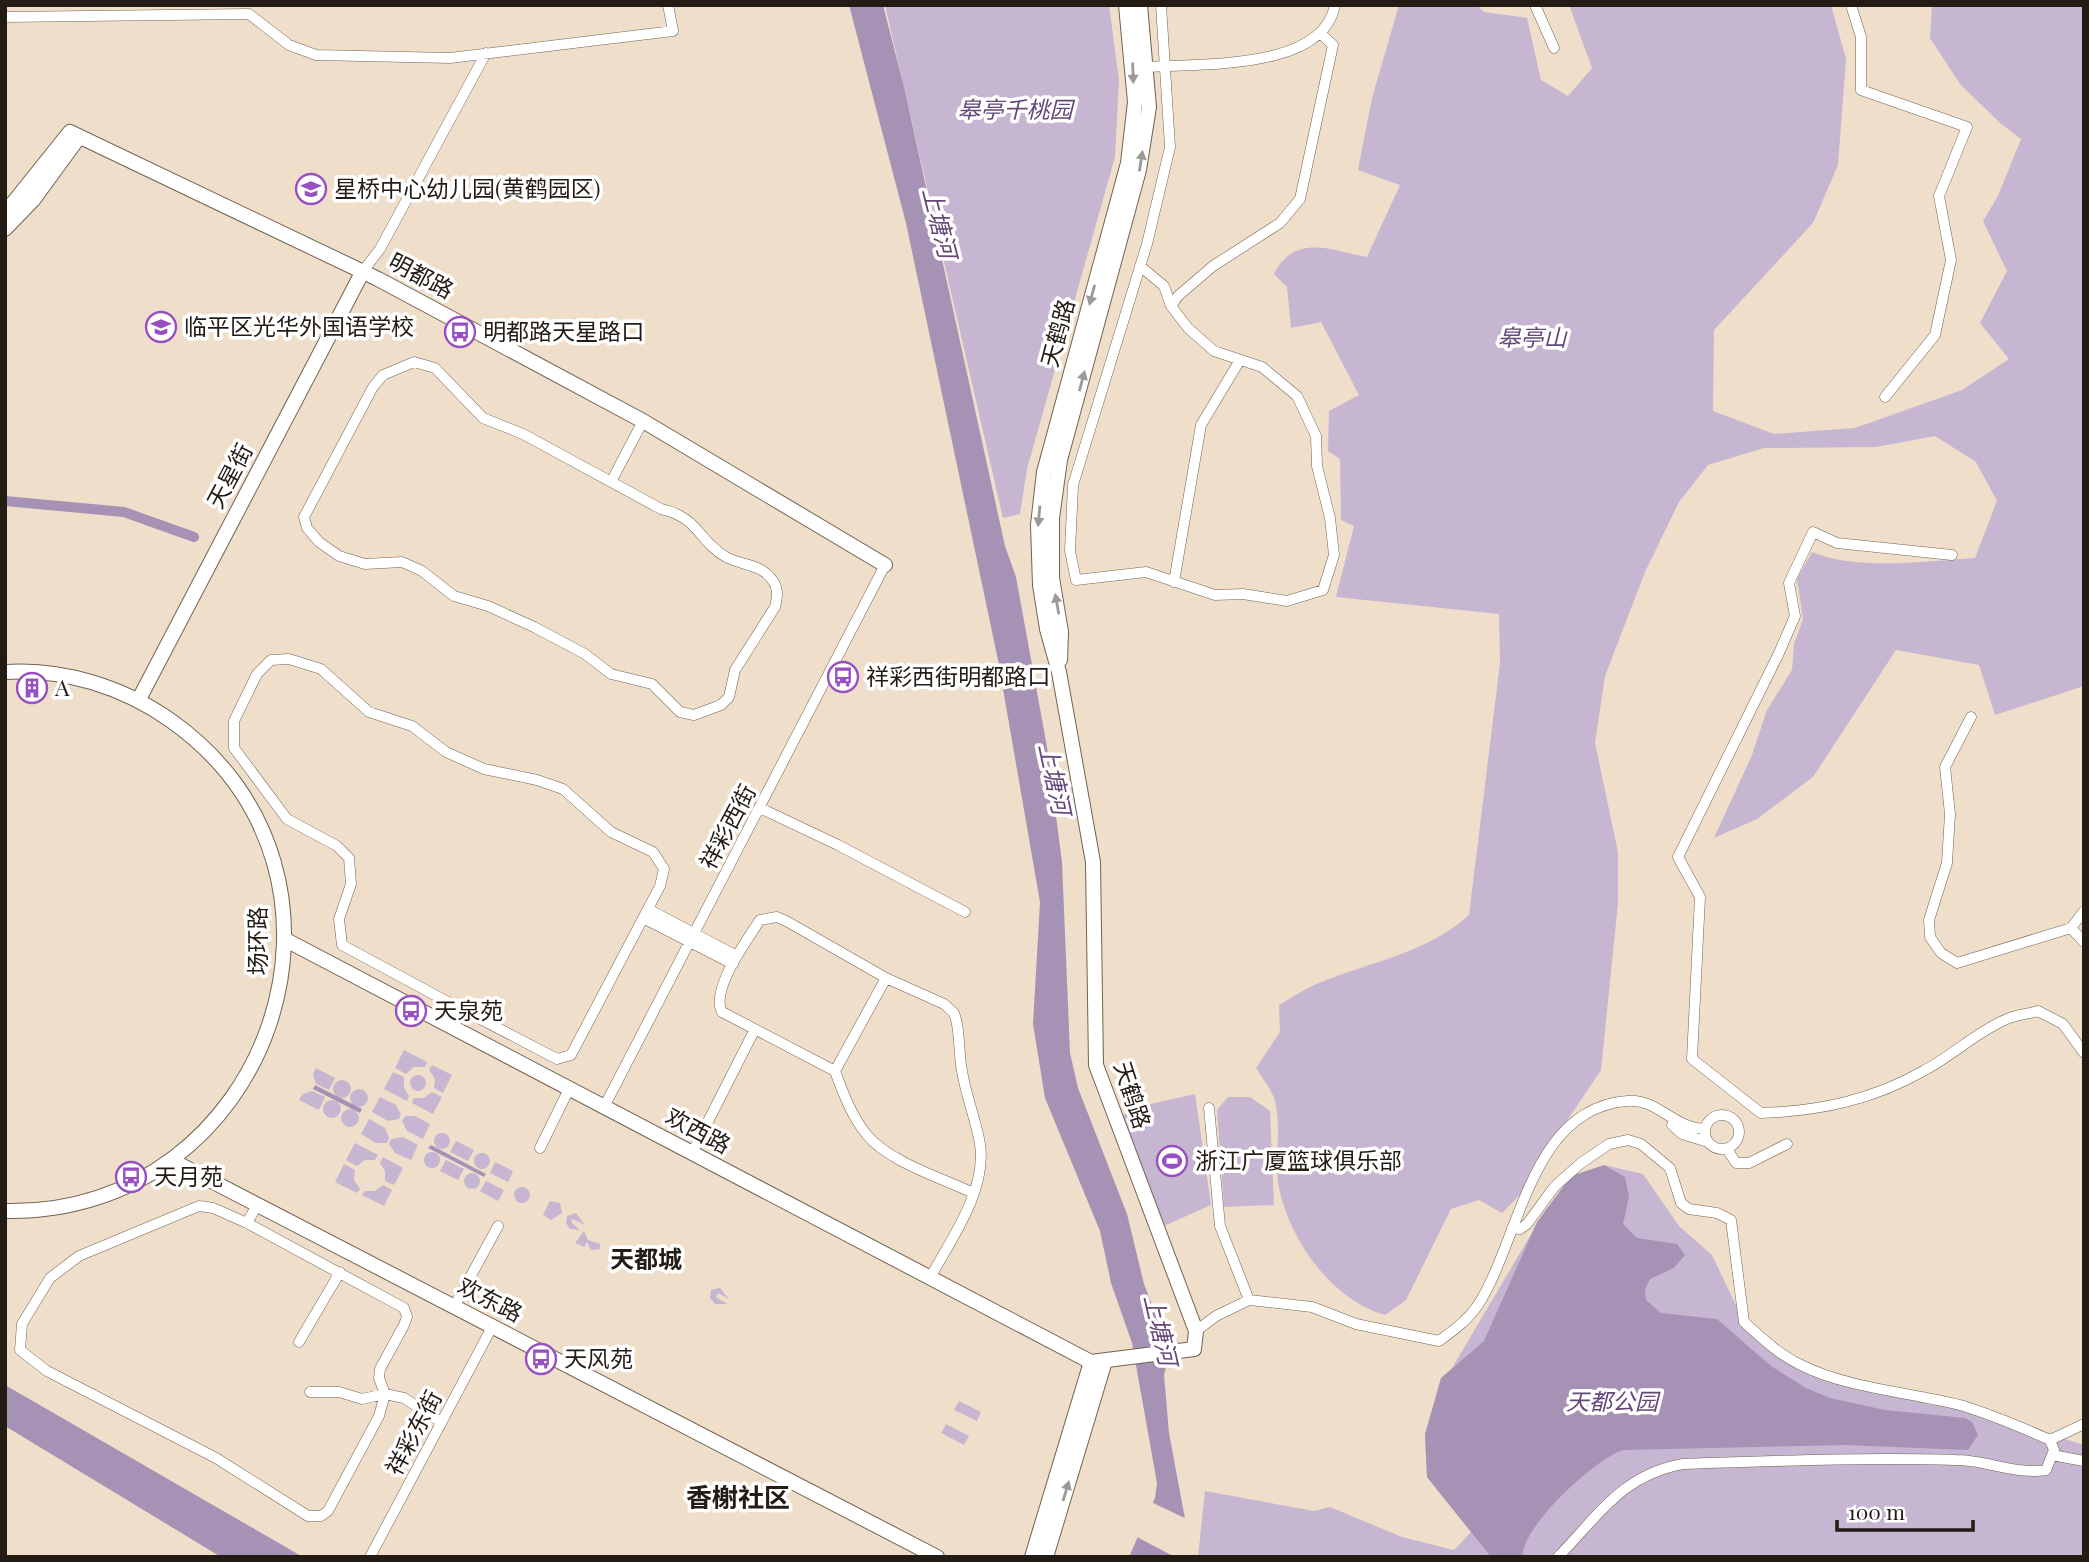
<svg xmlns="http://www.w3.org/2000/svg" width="2089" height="1562" font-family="'Playfair Display','Noto Sans SC',serif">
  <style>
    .green { fill: #c6b6d1 }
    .water { fill: #a692b5 }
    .pier { fill: #efdeca }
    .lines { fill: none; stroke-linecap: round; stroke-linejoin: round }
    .canal { stroke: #a692b5; stroke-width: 10 }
    .street-casing { stroke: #716351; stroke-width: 11 }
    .secondary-casing { stroke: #716351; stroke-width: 16 }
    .street { stroke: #fff; stroke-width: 10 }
    .secondary { stroke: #fff; stroke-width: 14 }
    .oneway { fill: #9c9996 }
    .labels { text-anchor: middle; stroke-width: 7; stroke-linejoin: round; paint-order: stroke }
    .park-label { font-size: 23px; font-style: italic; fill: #654879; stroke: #fff }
    .poi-label { font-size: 23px; fill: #231c15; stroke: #fff; text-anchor: start }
    .street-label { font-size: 23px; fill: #231c15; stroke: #fff }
    .water-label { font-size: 24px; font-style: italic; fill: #654878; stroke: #fff }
    .neighbourhood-label { font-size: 24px; font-weight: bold; fill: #231c15; stroke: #fff }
    .quarter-label { font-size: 26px; font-weight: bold; fill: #231c15; stroke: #fff }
  </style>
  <rect width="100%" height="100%" fill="#efdeca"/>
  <path class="green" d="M885,5H1109L1119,80L1115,157L1027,469L1020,514L1003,518Z
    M1399,5H1477L1484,12L1527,18L1541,80L1568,96L1592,68L1569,5H1831L1846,59L1838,165L1813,223L1714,330L1713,411L1774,434L1855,428L1962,390L2009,359L1980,323L2007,271L1983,221L1998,196L2021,139L2000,123L1960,84L1930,38L1932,5H2084V686L1995,715L1979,665L1896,650L1813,777L1757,819L1714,838L1752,755L1767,710L1792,670L1794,644L1803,619L1797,579L1812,552C1858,571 1926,561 1975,558L1997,501L1976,462L1935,436L1876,447L1764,448L1708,465L1679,502L1645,572L1605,676L1595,743L1618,852V903L1601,1070L1554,1140L1524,1191L1502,1213L1479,1200L1451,1209L1406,1300L1385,1315C1332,1300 1290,1241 1279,1188C1274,1160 1282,1128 1275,1101C1272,1090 1262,1078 1256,1068L1280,1032L1279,1005C1292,998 1304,989 1317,984C1368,962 1426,954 1469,915L1500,663L1499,614L1336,597L1354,526L1341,520L1340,459L1328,451L1329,411L1359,395L1321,322L1291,328L1287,287L1274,274C1295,232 1333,251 1367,257L1400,185L1358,170L1372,98Z
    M404,1050L427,1062L425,1067H414L406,1074L395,1068Z
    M432,1065L452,1075L443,1093L434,1088L435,1079L429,1070Z
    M316,1068L335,1078L329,1090L316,1084L313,1074Z
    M393,1072L404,1077V1088L409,1096L407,1101L384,1089Z
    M410 1083a8 8 0 1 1 16 0a8 8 0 1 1-16 0Z
    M333 1089a9 9 0 1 1 18 0a9 9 0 1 1-18 0Z
    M350 1098a9 9 0 1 1 18 0a9 9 0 1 1-18 0Z
    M312,1091L325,1097L319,1110L299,1100L303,1094Z
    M432,1092L442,1097L433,1114L412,1103L414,1098H424Z
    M1195,1094L1211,1205L1164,1226L1121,1117L1133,1108Z
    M380,1097L396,1105L401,1114L399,1119L388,1121L372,1112Z
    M1228,1097H1250L1270,1111L1274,1205L1224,1207L1217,1110Z
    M323 1109a9 9 0 1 1 18 0a9 9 0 1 1-18 0Z
    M341 1118a9 9 0 1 1 18 0a9 9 0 1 1-18 0Z
    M405,1116H415L430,1124L423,1139L407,1131L402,1121Z
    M369,1119L385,1128L389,1138L387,1143H376L361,1134Z
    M434 1141a8 8 0 1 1 16 0a8 8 0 1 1-16 0Z
    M403,1137L418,1145L411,1160L395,1153L389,1144L391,1139Z
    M456,1141L474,1150L468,1161L450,1152Z
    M355,1143L378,1155L375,1160H365L357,1166L346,1160Z
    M424 1160a8 8 0 1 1 16 0a8 8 0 1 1-16 0Z
    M474 1161a8 8 0 1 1 16 0a8 8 0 1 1-16 0Z
    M383,1157L403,1168L394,1185L385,1181V1171L380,1163Z
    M446,1160L464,1169L458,1180L440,1171Z
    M495,1162L513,1171L508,1182L490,1173Z
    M344,1164L355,1170L354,1180L360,1189L357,1193L335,1182Z
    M1604,1165L1643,1174L1679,1226L1712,1255L1744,1322L1797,1363L1960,1405L2084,1445V1557H1198L1205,1491L1314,1511L1330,1507L1402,1537L1454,1550L1471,1532L1427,1477L1425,1434L1452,1368L1546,1209Z
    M464 1181a8 8 0 1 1 16 0a8 8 0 1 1-16 0Z
    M486,1181L504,1190L498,1201L480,1191Z
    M383,1185L392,1190L384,1206L362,1195L365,1191H375Z
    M514 1195a8 8 0 1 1 16 0a8 8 0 1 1-16 0Z
    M550,1201L560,1203L562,1213L551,1220L543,1215Z
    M576,1213L585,1225L573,1219L571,1222L580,1230L570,1229L566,1223L567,1216Z
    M584,1231L588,1240L600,1244V1249L591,1250L587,1242L584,1247L575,1243Z
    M720,1288L729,1299L718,1293L716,1297L727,1304H715L710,1298L711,1290Z
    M959,1401L981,1412L977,1421L954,1410Z
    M946,1424L969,1436L964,1445L941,1433Z"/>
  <path class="water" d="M849,5H883L904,87L1005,546L1016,577L1047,747L1062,862L1070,1053L1078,1088L1127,1214L1144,1284L1170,1352L1164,1375L1169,1433L1185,1519L1171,1557H1129L1155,1498L1157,1483L1132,1343L1111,1283L1100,1231L1045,1098L1033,1024L1040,902L998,660L906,223Z
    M315,1085L362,1109L360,1113L313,1089Z
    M431,1145L486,1174L484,1177L428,1148Z
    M1604,1165L1625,1177L1629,1197L1623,1224L1637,1238L1677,1244L1685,1255L1674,1268L1650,1279L1645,1289L1646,1300L1661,1313L1717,1319L1771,1366L1806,1388L1830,1398L1885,1410L1965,1418L1972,1422L1978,1435L1968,1450L1845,1445L1623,1450C1596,1458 1519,1529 1523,1557H1491L1427,1477L1425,1434L1441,1378L1484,1341L1537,1222L1571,1176Z
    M5,1385L303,1557H221L5,1426Z"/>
  <path class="pier" d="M1151,1502L1189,1520L1173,1556L1135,1536Z"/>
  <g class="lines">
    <path class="canal" d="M5,501L124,512L194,537"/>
    <g class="street-casing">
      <path id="street" d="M1161,5L1170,147L1147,244L1073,485L1070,551L1076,580L1146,572L1215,595L1243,594L1287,601L1323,590L1334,555L1330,518L1317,466L1316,436L1297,396L1262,367L1214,351L1188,328L1171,306L1178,296L1213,266L1280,223L1300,199L1333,45L1320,33
        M1535,5L1554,48
        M1851,5L1861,37V90L1967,127L1939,196L1951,260L1935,335L1885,397
        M5,17L249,14L289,45L316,55L450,58L673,31L668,5
        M1147,67C1199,63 1323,71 1335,5
        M1140,266L1164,286L1171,306
        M363,271L380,249L486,53
        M414,362L435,368L483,418L523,434L661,509C699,517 698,541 726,557C742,566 761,563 773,581C779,589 777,598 775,607L735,670L729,697L721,705L694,715L680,712L652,684L611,674L585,654L534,627L488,606L454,596L422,571L402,562L365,564L339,556L319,542L307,528L304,517L373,387L383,375Z
        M612,480L643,421
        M1952,555L1837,543L1813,532L1789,583L1795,616L1779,653L1678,857L1700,897L1692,1059L1761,1113C1820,1111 1873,1100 1925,1070C1953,1055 1978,1031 2007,1019C2016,1015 2028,1014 2038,1011L2063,1024L2084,1053
        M1174,582L1201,425L1240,360
        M1971,717L1945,767L1950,814L1947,863L1929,920L1930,937L1941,953L1957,963L2071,928L2084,911
        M760,808L838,845L965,912
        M648,909L737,956
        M643,918L733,964
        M2071,928L2084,942
        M437,1020L446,1001L342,945L339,919L351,884L349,858L337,846L287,819L234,748V721L257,674L271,660L289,659L321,669L369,712L412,726L446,752L484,769L537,780L563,789L611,832L653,852L664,869L660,886L571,1055L557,1059L446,1001
        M835,1071L886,978
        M604,1107L885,565
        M1209,1108L1220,1226L1249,1300
        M1705 1132a17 17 0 1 1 34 0a17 17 0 1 1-34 0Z
        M1672,1125L1682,1134L1708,1142
        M540,1148L569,1089
        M1727,1149L1736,1163H1749L1787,1144
        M692,1153L754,1031
        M199,1206L213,1208L247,1223L404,1308L407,1317L404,1325L380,1369L379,1378L385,1394L379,1416L328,1511L321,1516H308L216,1458L47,1371L20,1350L22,1324L50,1278L79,1256Z
        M247,1223L257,1205
        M1512,1228L1520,1229L1527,1224L1555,1186L1581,1163L1609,1144L1628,1140L1641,1144L1670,1168L1681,1203L1689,1209L1717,1213L1731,1220L1744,1322C1761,1337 1778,1354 1799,1364C1845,1388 1909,1392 1960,1405C1990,1414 2021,1427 2050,1440L2054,1450L2046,1470C2017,1475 1986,1460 1956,1460C1865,1457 1774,1461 1683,1464C1622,1475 1599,1515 1558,1557
        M930,1278C951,1239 987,1191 980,1144C976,1120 966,1096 962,1071C958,1052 961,1031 954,1013L944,1004L886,978L788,922L777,917L760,920C747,940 710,990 722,1012L835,1071C843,1093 852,1117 867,1135C889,1162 942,1178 973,1193
        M454,1307L498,1226
        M1196,1331L1216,1316L1249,1300L1312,1307L1356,1324L1439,1341C1454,1330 1467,1321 1478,1305C1520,1240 1530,1108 1627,1101C1657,1098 1673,1128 1705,1129
        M299,1342L340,1272
        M310,1392H339L362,1399L385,1394L404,1398L441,1422
        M2050,1440L2084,1424
        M2052,1455L2084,1461
        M370,1557L492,1327"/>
    </g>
    <g class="secondary-casing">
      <path id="secondary" d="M5,213L70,132L378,279L643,421L885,565
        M5,229L33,200L79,137
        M1060,660L1061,632L1052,578V518L1060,460L1139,170L1149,107L1140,5
        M5,672C63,668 123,687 170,720C389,874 270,1216 5,1211
        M138,701L363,271
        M284,939L1091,1362
        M171,1160L937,1557
        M1091,1362L1194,1349L1196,1331L1096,1065L1093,862L1059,672L1047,629L1040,585L1038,525L1044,472L1128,163L1135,102L1126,5
        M1032,1557L1091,1362
        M1046,1557L1105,1361"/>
    </g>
    <use href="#street" class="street"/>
    <use href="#secondary" class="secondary"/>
  </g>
  <defs><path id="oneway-solid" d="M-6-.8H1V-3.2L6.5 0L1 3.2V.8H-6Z" transform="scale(1.75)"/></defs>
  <g class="oneway">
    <use href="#oneway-solid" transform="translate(1133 73) rotate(88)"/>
    <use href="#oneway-solid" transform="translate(1141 161) rotate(-81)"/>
    <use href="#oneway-solid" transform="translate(1092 295) rotate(105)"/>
    <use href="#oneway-solid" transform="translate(1082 381) rotate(-75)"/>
    <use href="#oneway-solid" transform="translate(1039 516) rotate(95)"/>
    <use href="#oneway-solid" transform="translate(1057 604) rotate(-100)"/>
    <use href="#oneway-solid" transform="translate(1066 1491) rotate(-73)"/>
  </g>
  <defs>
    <g id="school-ring" transform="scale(1.575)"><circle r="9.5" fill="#fff" stroke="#974fc2" stroke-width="1.5"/><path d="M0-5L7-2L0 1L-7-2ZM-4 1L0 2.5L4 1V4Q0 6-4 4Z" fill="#974fc2"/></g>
    <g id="bus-ring" transform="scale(1.575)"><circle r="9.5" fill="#fff" stroke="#974fc2" stroke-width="1.5"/><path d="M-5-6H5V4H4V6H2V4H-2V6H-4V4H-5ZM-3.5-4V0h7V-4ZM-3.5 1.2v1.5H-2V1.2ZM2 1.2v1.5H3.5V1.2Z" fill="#974fc2"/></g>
    <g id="building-ring" transform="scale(1.575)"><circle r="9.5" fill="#fff" stroke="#974fc2" stroke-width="1.5"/><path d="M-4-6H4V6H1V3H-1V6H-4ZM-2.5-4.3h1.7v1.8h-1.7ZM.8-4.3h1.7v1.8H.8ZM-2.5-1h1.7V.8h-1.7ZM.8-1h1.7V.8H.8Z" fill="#974fc2"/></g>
    <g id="stadium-ring" transform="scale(1.575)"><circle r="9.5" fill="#fff" stroke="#974fc2" stroke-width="1.5"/><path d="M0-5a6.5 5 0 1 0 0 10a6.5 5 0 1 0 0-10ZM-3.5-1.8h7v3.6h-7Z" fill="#974fc2"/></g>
  </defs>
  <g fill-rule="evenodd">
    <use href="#school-ring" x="311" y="189"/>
    <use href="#school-ring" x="161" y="327"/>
    <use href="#bus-ring" x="460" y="332"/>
    <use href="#bus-ring" x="843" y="677"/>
    <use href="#building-ring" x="32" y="688"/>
    <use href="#bus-ring" x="411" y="1011"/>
    <use href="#stadium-ring" x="1172" y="1161"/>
    <use href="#bus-ring" x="131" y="1177"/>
    <use href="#bus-ring" x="541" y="1359"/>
  </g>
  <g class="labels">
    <g class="park-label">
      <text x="1015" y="118">皋亭千桃园</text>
      <text x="1532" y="346">皋亭山</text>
      <text x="1612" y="1410">天都公园</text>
    </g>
    <g class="poi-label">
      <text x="334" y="197">星桥中心幼儿园(黄鹤园区)</text>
      <text x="184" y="335">临平区光华外国语学校</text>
      <text x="483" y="340">明都路天星路口</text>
      <text x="866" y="685">祥彩西街明都路口</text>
      <text x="55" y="696">A</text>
      <text x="434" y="1019">天泉苑</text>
      <text x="1195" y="1169">浙江广厦篮球俱乐部</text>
      <text x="154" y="1185">天月苑</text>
      <text x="564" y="1367">天风苑</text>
    </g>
    <g class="street-label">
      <text transform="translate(421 276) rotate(28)" y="8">明都路</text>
      <text transform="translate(1058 333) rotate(-75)" y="8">天鹤路</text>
      <text transform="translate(230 476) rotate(-62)" y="8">天星街</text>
      <text transform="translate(728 827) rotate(-62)" y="8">祥彩西街</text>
      <text transform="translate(258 941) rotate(-90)" y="8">场环路</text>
      <text transform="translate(1132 1095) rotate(72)" y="8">天鹤路</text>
      <text transform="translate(698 1131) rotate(28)" y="8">欢西路</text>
      <text transform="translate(490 1300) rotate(27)" y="8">欢东路</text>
      <text transform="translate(414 1433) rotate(-62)" y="8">祥彩东街</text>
    </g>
    <g class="water-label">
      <text transform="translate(939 223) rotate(76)" y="8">上塘河</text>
      <text transform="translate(1054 779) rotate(78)" y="8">上塘河</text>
      <text transform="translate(1160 1330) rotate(77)" y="8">上塘河</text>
    </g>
    <g class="neighbourhood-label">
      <text x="646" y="1268">天都城</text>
    </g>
    <g class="quarter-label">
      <text x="738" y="1507">香榭社区</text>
    </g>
  </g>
  <rect width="2089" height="1562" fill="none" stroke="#231c15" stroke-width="14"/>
  <path d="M1837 1520v10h136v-10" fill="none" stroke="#231c15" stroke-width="3.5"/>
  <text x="1848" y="1520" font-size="21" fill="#231c15" stroke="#ffffff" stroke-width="5" paint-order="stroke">100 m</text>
</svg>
